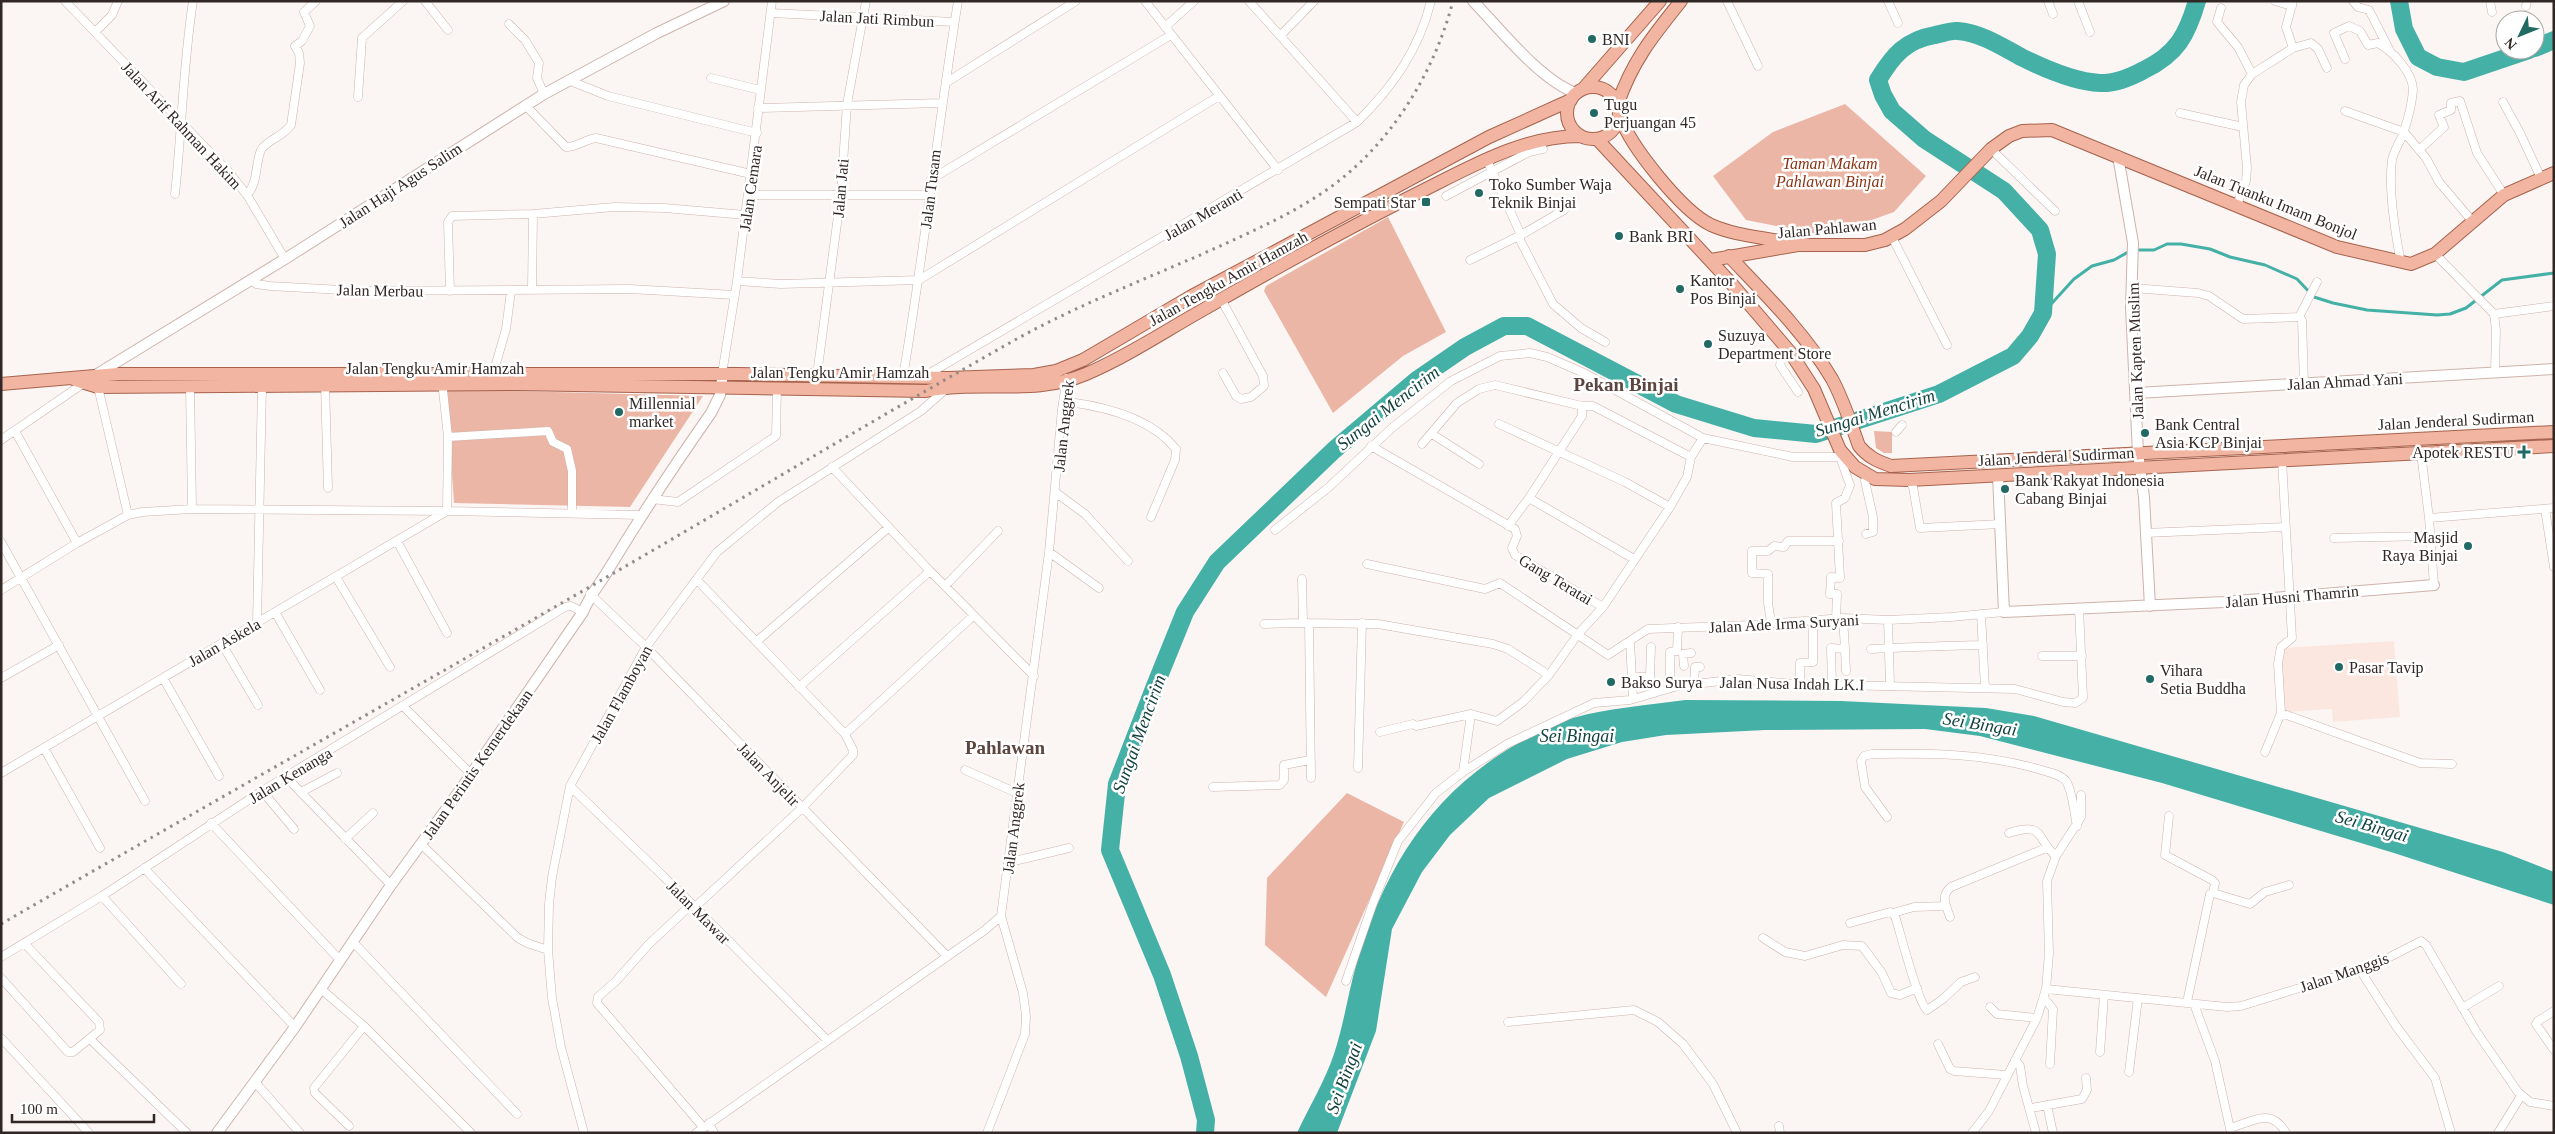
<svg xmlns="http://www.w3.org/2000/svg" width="2555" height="1134" font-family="'Times New Roman',serif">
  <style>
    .built { fill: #fce7e0 }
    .green { fill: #ebb6a5 }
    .water { fill: #45b0a6 }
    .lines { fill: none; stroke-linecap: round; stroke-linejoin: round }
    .stream { stroke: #45b0a6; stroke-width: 3 }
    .river { stroke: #45b0a6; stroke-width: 18 }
    .minor-casing { stroke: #cdb3ab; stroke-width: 9 }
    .tertiary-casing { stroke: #cdb3ab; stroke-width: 12 }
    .primary-casing { stroke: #a7634d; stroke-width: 14 }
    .minor { stroke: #fff; stroke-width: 8 }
    .tertiary { stroke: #fff; stroke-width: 10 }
    .primary { stroke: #f1b5a1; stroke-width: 12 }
    .rail { stroke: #938b89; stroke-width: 3; stroke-dasharray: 2.5 5; stroke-linecap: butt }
    .poi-dot { fill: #206a63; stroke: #fff; stroke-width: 2 }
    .labels { text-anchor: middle; stroke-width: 5; stroke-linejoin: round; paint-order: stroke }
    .street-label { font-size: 16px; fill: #312724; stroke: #fff }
    .poi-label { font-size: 16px; fill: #312724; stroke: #fff; text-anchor: start }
    .park-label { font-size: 16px; font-style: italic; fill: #8b3213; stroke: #fff }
    .water-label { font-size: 18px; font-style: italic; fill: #13433f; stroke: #fff }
    .quarter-label { font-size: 19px; font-weight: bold; fill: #5b453e; stroke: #fff }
  </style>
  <rect width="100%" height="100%" fill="#fbf6f4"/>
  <path class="built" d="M2394,641L2400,717L2333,722L2332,709L2286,712L2280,685L2284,648Z"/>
  <path class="green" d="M1845,104L1926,176L1894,212L1827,236L1746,220L1713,176L1773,132Z
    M1388,217L1446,332L1403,356L1333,413L1264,291L1266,286Z
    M446,389L703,396L630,507L454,503Z
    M1874,431L1892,432V453H1884L1876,448Z
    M1347,793L1404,822L1326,997L1265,945L1267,878Z"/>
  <path class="water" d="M1685,700L1841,701L1986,708L2034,716L2503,852L2554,872V905L2394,853L2162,783L1980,736L1925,729L1765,730L1666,735L1622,742L1567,759L1489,798L1450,835L1422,872L1392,929L1376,1031L1337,1133H1297C1309,1107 1325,1081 1334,1054C1344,1024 1348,993 1357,962C1384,869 1430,795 1515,745C1533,735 1553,723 1573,718C1607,708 1650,705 1685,700Z"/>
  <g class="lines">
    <path class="stream" d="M2136,250H2154L2167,244H2181L2210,249L2230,257L2265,265L2297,279L2314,297L2333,303L2367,310L2437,315L2450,314L2466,308L2502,280L2554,273
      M2043,313L2074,279L2092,266L2114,260L2130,251"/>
    <path class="river" d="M2399,1L2404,29L2418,57L2437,67L2464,72L2529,50
      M2535,48L2554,40
      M1205,1133L1206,1120L1189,1056L1162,975L1110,850L1117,784L1155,686L1185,612L1217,562L1334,450L1417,380L1465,347L1504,326H1527L1676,404L1754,428L1816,434L1939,394L2013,356L2030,336L2043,313L2047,254L2040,230L2004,191L1924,139L1892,111L1883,95L1878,80C1893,55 1906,40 1935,35C1942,34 1951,30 1958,31C1981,33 2001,46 2021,57C2043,68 2075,82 2100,83C2114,84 2131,77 2144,70C2177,54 2187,35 2197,1"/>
    <g class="minor-casing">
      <path id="minor" d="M65,1L228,171L247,195L285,259
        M425,1L448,30
        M1145,1L1278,170
        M1249,1L1357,122
        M1727,1L1758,66
        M1888,1L1898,23
        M2048,1L2053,14
        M2078,1L2090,32
        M2275,1L2292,6
        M2353,1L2358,7L2369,10L2389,49
        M2490,1L2492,12
        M2526,6L2527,1
        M2221,8L2217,22L2238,47L2252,74
        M771,13L954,22
        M509,24L525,40L539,63L537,78L544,94
        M1165,27L1194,1
        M95,32L112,15L118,1
        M1280,36L1314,1
        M2293,48L2286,27L2293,1
        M2345,59L2334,33L2349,26L2360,31L2368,45L2378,43C2392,51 2413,72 2413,90C2412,103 2408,119 2404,131C2401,141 2394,150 2392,160C2388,190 2395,232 2401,263
        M711,78L760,90
        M568,80L608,96L757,133
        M947,82L1076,1
        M358,97L362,38L403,1
        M2503,102L2520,133L2541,178
        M525,105L566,147C575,148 586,139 596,138L751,174
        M758,108L941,103
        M2345,111L2404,132L2426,158L2439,182L2473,222
        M2180,113L2243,127
        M1991,149L2055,211
        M2419,150L2444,127L2439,115L2451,110V103L2460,101L2477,153L2504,195
        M1487,160L1521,235L1520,240L1553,304L1581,328L1605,342
        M930,180L1171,35
        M175,194C182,129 183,65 193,1
        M247,195C258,183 255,165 261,150C265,141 284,136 291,125L300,63L299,53L295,46L302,41L310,26L304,12L316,1
        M749,195H930
        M1446,196L1529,152L1543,149
        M2237,205L2246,181L2247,168L2241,102L2244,85L2252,74L2293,48L2311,43L2318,49L2327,68
        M1892,237L1947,345
        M2435,254L2494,314L2496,330L2495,372
        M1470,260L1521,235L1564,210
        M251,280L256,284L270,286L360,291L630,289L735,295
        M737,281L781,284L919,280L1219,96
        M2132,288L2198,293L2209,296L2243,319L2299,317L2302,320L2304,384
        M532,290L533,214
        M450,291L448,222L452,216L533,214L614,207L664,208L746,215
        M1221,299L1263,376L1264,386L1251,397L1241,399L1236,396L1223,373
        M2494,314L2554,306
        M2299,317L2317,282
        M1790,352L1782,357L1780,365L1798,392
        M493,374L506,329L511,291
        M722,374L737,281L772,1
        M817,375L841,193L847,104L866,1
        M925,376L1357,122C1392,88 1419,50 1431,1
        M903,377C924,252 938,126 958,1
        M325,384L328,488
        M98,387L128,515
        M190,387L192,509
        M1582,406H1593L1691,457
        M1062,409L1069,402C1107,407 1151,418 1176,449L1175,460L1151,517
        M1499,424L1625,482L1670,507
        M15,431L77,543
        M1896,432L1902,425
        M1432,434L1479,464
        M448,437L548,431L553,442L567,449L572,471V513
        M1,440L84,383
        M1422,444L1457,403L1479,389L1495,385L1582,406V416L1529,498L1508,526
        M1371,446L1515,529L1517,536L1512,548L1515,555L1603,607
        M2421,453L2429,518
        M832,467L930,571L1034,676
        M1909,480L1913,487L1920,528L2001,524
        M1865,481L1873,517V532L1866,534
        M1055,492L1085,514L1128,561
        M1529,498L1634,559
        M652,499L678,502L776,436L777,388
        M2545,509L2554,567
        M1275,530L1329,487L1393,427L1451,381L1500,356L1530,353L1547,357L1584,373L1703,438L1793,457H1840L1850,485
        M2145,533L2285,527
        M2334,538L2429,536
        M397,541L447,633
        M1,542L145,801
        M1049,552L1099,588
        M1367,564L1485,589L1500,583L1608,655L1648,629L1752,625L1843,618L1888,620L1951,617L2004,612
        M336,577L390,667
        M1302,579L1303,623L1378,624L1493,644L1508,649L1549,675
        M2434,585L2429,518L2554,508
        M945,586L998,531
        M1,590L77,543L128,515L142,512L192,509L447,511L448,437L442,381
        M590,594L644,645L947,956
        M275,612L320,690
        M1981,614L1985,688
        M1836,619L1837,594H1830L1831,577L1840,578L1836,503L1845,498L1850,485
        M1888,620L1890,685
        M1771,622L1768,603V574L1752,573V551H1768L1774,546L1784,547L1788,541H1839
        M257,623L262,386
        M1309,623L1311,778
        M1264,624L1303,623
        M757,641L888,528
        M1630,641L1633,698
        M222,644L258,705
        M1845,649L1846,671
        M1871,649C1908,647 1946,646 1983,645
        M2042,656H2082
        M1684,666L1683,654L1691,653
        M1631,677H1650L1651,647
        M1,678L59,645
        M163,678L219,776
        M1694,684L1695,667H1700
        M1800,684V663L1813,662V620
        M1832,685L1831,648L1845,649L1843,618
        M799,687L930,571
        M1670,688V652L1677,651L1678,627
        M404,707L471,774
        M2281,713L2420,763L2452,764
        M1380,732L1413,724L1416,726L1471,714L1497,721L1523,702L1549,675L1578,634L1603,607L1670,507L1687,477L1691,457L1703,438
        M845,734L973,616
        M44,748L100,848
        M2265,752L2281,713L2278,663L2281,647L2292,638L2282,460
        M1358,768L1362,623
        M965,770L1017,793
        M1463,772L1471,714
        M1,773L447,511L641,515
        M286,777L391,885
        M570,786L692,904L827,1040
        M1213,787L1280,785L1284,780V765L1310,760
        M262,791L294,829
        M301,792L337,773
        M2169,816L2165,855L2212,880L2215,883L2213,893
        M1887,817L1865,787L1861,761L1864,756L1872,754C1929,753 1983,753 2038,769C2047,772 2059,773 2066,781C2073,792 2074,813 2077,826
        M211,823L340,960
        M2009,833C2046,821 2036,840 2056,856
        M345,839L373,813
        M421,844L518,938L527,943L548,950
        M1010,862L1069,848
        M144,868L295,1027
        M102,896L181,984
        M692,904L649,944L616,981L598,997L597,1003L703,1127
        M695,907L802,808L853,755V750L845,734L697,580
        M1893,913L1914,907L1946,906
        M1950,917C1946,905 1940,896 1951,887L2046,848
        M1850,923L1890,912L1895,916C1900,931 1918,1003 1927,1010L1943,999L1961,982L1975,977
        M1763,938L1785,952L1805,956L1843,945L1862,946L1882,973L1891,993L1900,995L1917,988
        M353,942L517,1114
        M1,957L102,896L262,791L565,607L571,606L583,612
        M2360,970L2396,1026L2435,1078L2451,1133
        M1,978L68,1052H73L100,1030L99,1022L24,943
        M1346,981L1373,903L1398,841L1436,793L1463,772L1507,744L1594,703L1630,700L1678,686L1738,679L1793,684L2015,689L2063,702L2075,703L2083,698L2079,608
        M321,989L364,1026L471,1133
        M2046,989L2227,1007L2241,1006L2374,965L2421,941L2426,945L2476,1031L2518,1092L2530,1102L2554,1106
        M2044,998L2053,1009L2050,1064
        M2187,1002L2210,894L2213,893L2250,904L2265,892L2289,885
        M2194,1004L2215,1061L2231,1133
        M1990,1007L1997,1014L2037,1018
        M2462,1008L2499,986
        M2554,1011L2538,1021L2536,1024L2554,1050
        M1508,1022L1634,1010L1658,1022L1683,1044L1713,1084L1737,1133
        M1,1038L89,1133
        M90,1039L187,1133
        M1938,1044L1950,1069L1954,1071L2006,1075
        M2100,1052L2104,995
        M2015,1060L2020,1066L2023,1086L2036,1133
        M2129,1072L2138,998
        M255,1082L300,1133
        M2047,1105L2053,1133
        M2031,1108L2082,1099L2087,1090L2086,1078
        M709,1123L714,1133
        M349,1126L315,1093L314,1088L364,1026
        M1779,1126L1780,1133
        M2230,1128C2254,1121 2271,1107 2286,1133
        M584,1133L561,1047L552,998L548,950L549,904L552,877L570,786L646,647L717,552L778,502L921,411L946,389
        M696,1133L985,930L1001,916
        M987,1133L1025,1034L1026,1016L1023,993L1001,916L1049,552L1062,409L1067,378
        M1972,1133L1989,1111L2037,1018L2046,989L2049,953L2047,881L2056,856L2081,817V795
        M2498,1133L2521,1096"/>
    </g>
    <g class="tertiary-casing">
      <path id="tertiary" d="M1473,1C1500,29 1540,80 1576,93
        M2118,156L2133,243L2131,307L2138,453L2144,497L2150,606
        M94,376L285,259L544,94L657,33L724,1
        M2137,393L2554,369
        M1998,475L2004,612L2224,602L2434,585
        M217,1133L295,1027L391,885L463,786L583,612C590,594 601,583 610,567C642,514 676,463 711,413L720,395L722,380"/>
    </g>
    <g class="primary-casing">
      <path id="primary" d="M1567 113a26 26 0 1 1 52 0a26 26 0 1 1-52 0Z
        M1583,89L1660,1
        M1618,103C1633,60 1653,36 1681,1
        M1620,116C1630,146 1682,211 1711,225C1736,236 1763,237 1789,243
        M1597,139L1731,283L1790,352L1814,389L1840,450L1855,467L1875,479L1909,480L2554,446
        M1729,256C1765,294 1805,333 1832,379C1843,399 1851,424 1859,446C1868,457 1877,461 1891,466L2554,432
        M1711,260L1798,245H1865L1885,240L1905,229L1941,201L1991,149L2009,136L2022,131L2052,130L2337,247L2411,264L2435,254L2504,195L2554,173
        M75,380L98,387L516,384L926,391C979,380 1035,396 1086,374C1126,357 1162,333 1199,312C1272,270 1346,229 1422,191C1472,166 1523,136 1581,136
        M1,384L118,374H738L948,378L1034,375L1056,371L1083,360L1190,297L1489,137L1571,100"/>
    </g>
    <use href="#minor" class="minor"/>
    <use href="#tertiary" class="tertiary"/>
    <use href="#primary" class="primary"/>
    <path class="rail" d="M1,924C209,804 418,686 626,566C753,492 879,417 1006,345C1077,304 1155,276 1229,242C1266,225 1303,208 1336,183C1394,139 1435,70 1453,1"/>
  </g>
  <g class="poi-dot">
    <circle cx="1592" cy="39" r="5"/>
    <circle cx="1594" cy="113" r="5"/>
    <circle cx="1479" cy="193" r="5"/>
    <rect x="1421" y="197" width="10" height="10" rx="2.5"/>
    <circle cx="1619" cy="236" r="5"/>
    <circle cx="1680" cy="289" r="5"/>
    <circle cx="1708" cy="344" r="5"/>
    <circle cx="619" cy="412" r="5"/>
    <circle cx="2145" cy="433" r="5"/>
    <path d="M2521.5 444.5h5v5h5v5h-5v5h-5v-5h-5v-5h5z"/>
    <circle cx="2005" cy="489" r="5"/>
    <circle cx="2468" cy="546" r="5"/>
    <circle cx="2339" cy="667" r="5"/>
    <circle cx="2150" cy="679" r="5"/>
    <circle cx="1611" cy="682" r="5"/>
  </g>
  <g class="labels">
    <g class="street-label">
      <text transform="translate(877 18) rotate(3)" y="6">Jalan Jati Rimbun</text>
      <text transform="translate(182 125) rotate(47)" y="6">Jalan Arif Rahman Hakim</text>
      <text transform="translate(400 185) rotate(-33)" y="6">Jalan Haji Agus Salim</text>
      <text transform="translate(750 188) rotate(-82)" y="6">Jalan Cemara</text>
      <text transform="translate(840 188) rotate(-85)" y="6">Jalan Jati</text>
      <text transform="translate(930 189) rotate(-83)" y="6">Jalan Tusam</text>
      <text transform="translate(2276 202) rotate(22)" y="6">Jalan Tuanku Imam Bonjol</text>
      <text transform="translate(1203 214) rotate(-30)" y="6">Jalan Meranti</text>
      <text transform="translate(1827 228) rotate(-5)" y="6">Jalan Pahlawan</text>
      <text transform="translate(1228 278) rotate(-29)" y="6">Jalan Tengku Amir Hamzah</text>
      <text transform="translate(380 290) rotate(1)" y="6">Jalan Merbau</text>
      <text transform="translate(2135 351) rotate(-92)" y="6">Jalan Kapten Muslim</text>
      <text x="435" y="374">Jalan Tengku Amir Hamzah</text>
      <text x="840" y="378">Jalan Tengku Amir Hamzah</text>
      <text transform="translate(2345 381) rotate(-3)" y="6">Jalan Ahmad Yani</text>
      <text transform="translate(2456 420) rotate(-3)" y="6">Jalan Jenderal Sudirman</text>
      <text transform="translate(1063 426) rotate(-84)" y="6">Jalan Anggrek</text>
      <text transform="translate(2056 456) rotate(-3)" y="6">Jalan Jenderal Sudirman</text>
      <text transform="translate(1556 579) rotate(31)" y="6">Gang Teratai</text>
      <text transform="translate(2292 596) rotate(-5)" y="6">Jalan Husni Thamrin</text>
      <text transform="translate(1784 623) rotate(-3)" y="6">Jalan Ade Irma Suryani</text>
      <text transform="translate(224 642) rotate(-30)" y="6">Jalan Askela</text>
      <text transform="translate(1792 683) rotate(1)" y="6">Jalan Nusa Indah LK.I</text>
      <text transform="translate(621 694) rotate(-61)" y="6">Jalan Flamboyan</text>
      <text transform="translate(477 764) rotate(-55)" y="6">Jalan Perintis Kemerdekaan</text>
      <text transform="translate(769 774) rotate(46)" y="6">Jalan Anjelir</text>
      <text transform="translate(290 775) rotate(-31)" y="6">Jalan Kenanga</text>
      <text transform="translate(1013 828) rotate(-83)" y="6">Jalan Anggrek</text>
      <text transform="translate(699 912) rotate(45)" y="6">Jalan Mawar</text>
      <text transform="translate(2344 972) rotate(-19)" y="6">Jalan Manggis</text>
    </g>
    <g class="poi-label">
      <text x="1602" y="45">BNI</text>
      <text x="1604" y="110">Tugu<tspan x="1604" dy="18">Perjuangan 45</tspan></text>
      <text x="1489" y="190">Toko Sumber Waja<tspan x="1489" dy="18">Teknik Binjai</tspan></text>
      <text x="1416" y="208" text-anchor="end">Sempati Star</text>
      <text x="1629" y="242">Bank BRI</text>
      <text x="1690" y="286">Kantor<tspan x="1690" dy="18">Pos Binjai</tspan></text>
      <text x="1718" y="341">Suzuya<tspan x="1718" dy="18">Department Store</tspan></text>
      <text x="629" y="409">Millennial<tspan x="629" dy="18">market</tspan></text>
      <text x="2155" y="430">Bank Central<tspan x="2155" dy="18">Asia KCP Binjai</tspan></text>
      <text x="2514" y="458" text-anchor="end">Apotek RESTU</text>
      <text x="2015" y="486">Bank Rakyat Indonesia<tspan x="2015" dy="18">Cabang Binjai</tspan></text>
      <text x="2458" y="543" text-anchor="end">Masjid<tspan x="2458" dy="18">Raya Binjai</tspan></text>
      <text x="2349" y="673">Pasar Tavip</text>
      <text x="2160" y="676">Vihara<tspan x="2160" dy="18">Setia Buddha</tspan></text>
      <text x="1621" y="688">Bakso Surya</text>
    </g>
    <g class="park-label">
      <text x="1830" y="169">Taman Makam<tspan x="1830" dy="18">Pahlawan Binjai</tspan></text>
    </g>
    <g class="water-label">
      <text transform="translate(1388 408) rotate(-38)" y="6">Sungai Mencirim</text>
      <text transform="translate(1875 413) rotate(-17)" y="6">Sungai Mencirim</text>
      <text transform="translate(1980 724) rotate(9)" y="6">Sei Bingai</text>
      <text transform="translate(1139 734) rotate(-70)" y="6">Sungai Mencirim</text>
      <text x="1577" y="742">Sei Bingai</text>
      <text transform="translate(2372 826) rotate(16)" y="6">Sei Bingai</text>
      <text transform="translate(1344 1078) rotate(-70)" y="6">Sei Bingai</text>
    </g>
    <g class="quarter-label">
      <text x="1626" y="391">Pekan Binjai</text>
      <text x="1005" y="754">Pahlawan</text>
    </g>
  </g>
  <rect width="2555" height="1134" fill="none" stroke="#312724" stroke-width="5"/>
  <g transform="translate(2520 35) rotate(227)"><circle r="24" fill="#ffffff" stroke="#ada9a7"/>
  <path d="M0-4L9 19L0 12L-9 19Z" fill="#206a63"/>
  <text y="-8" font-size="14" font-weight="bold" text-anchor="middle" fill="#312724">N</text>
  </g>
  <path d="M12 1114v8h142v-8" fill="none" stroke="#312724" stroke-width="2.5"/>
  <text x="20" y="1114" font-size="15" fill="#312724" stroke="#ffffff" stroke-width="4" paint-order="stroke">100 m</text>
</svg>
